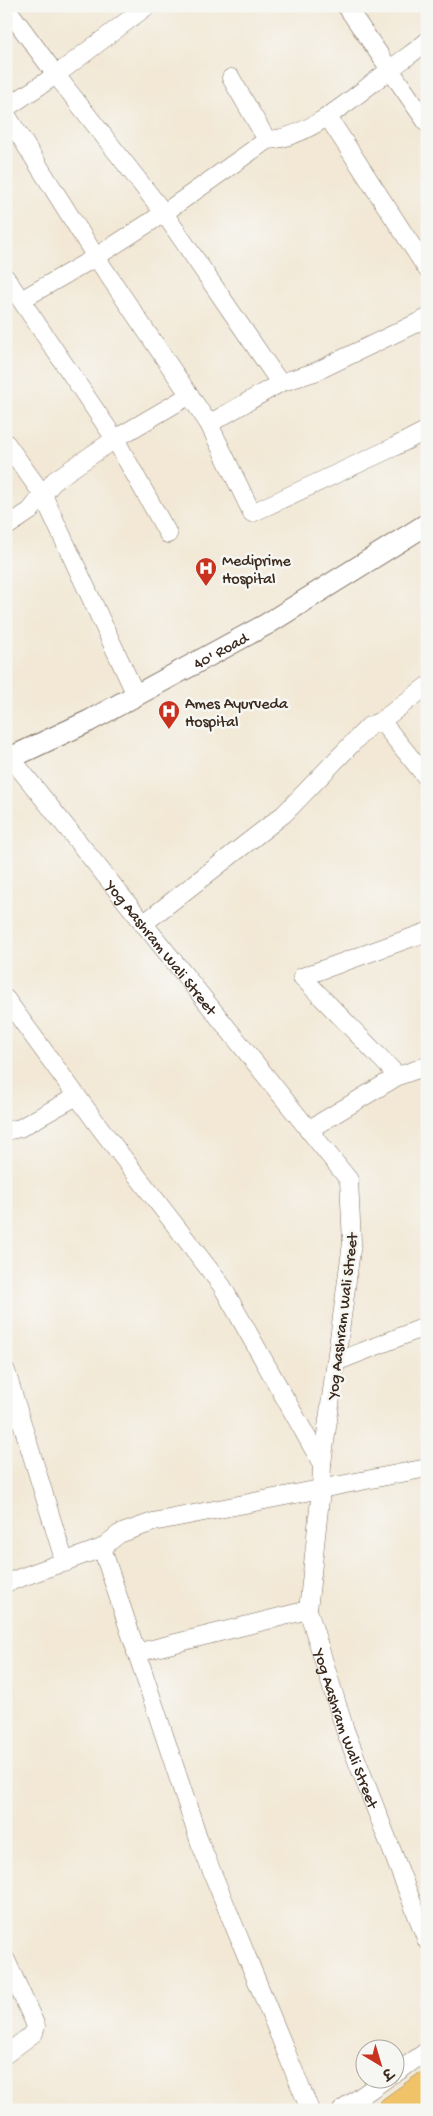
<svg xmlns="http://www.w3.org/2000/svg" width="433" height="2116" font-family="'Gochi Hand','Playpen Sans Deva',sans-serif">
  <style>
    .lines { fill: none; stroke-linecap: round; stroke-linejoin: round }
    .minor-casing { stroke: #7b6c5e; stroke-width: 19 }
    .tertiary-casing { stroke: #7b6c5e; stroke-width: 23 }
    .trunk-casing { stroke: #7b6c5e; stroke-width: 29 }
    .minor { stroke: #fff; stroke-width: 18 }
    .tertiary { stroke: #fff; stroke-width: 21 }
    .trunk { stroke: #f1c369; stroke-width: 28 }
    .labels { text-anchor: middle; stroke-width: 5; stroke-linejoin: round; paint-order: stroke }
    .poi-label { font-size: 16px; fill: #3b2a1e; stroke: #f6f6f2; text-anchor: start }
    .street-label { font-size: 16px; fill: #3b2a1e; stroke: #f6f6f2 }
  </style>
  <rect width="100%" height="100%" fill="#f6f6f2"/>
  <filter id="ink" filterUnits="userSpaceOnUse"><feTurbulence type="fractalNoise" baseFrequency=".02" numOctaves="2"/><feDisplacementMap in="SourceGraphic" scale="10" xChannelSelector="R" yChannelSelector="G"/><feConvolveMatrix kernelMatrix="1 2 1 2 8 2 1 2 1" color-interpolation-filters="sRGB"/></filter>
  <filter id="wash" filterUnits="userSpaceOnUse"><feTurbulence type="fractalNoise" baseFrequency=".0096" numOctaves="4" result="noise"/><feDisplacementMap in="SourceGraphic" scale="20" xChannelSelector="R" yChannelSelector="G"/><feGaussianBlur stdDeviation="1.12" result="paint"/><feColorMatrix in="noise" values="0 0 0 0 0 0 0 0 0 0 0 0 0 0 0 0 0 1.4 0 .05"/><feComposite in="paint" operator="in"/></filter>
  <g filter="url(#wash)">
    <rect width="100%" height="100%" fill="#f2e8d5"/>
  </g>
  <g filter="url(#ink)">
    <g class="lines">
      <g class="minor-casing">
        <g id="minor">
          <path d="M346,6L427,123"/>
          <path d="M6,7L56,75L164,213L280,383"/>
          <path d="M231,78L267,140"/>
          <path d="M6,108L56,75L147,6"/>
          <path d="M6,114L96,257L209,424L252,513L394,447L427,430"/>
          <path d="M328,117L427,269"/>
          <path d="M6,278L115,439L168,534"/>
          <path d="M21,300L96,257L164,213L267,140C309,139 354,96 387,72C400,61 414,53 427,41"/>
          <path d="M209,424L280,383L315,372L427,318"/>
          <path d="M6,443L43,495L136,695"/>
          <path d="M6,527L30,511L55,480L115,439L190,395"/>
          <path d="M381,721L427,686"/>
          <path id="s1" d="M11,758L349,1180L352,1243L322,1464L321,1490L308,1610L345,1730L427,1941"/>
          <path d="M143,924L284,814L369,726L381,721L427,778"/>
          <path d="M6,999L101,1129L222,1286L322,1464"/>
          <path d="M398,1076L302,977L427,932"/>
          <path d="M308,1130L398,1076L427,1066"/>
          <path d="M6,1131L20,1128L77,1096"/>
          <path d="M336,1362L427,1326"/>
          <path d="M6,1371L65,1563"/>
          <path d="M102,1548L200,1843L310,2110"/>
          <path d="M6,1583L102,1548L119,1534L153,1522L427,1468"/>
          <path d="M136,1653L308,1610"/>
          <path d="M6,1960L36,2026L34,2033L6,2054"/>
          <path d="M396,2073L427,2051"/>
          <path d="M342,2110L387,2078"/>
        </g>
      </g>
      <g class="tertiary-casing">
        <g id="tertiary">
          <path id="s2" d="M6,760L89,721L267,624L427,524"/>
        </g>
      </g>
      <g class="trunk-casing">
        <path id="trunk" d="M392,2110L427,2085"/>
      </g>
      <use href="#minor" class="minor"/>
      <use href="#tertiary" class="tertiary"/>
      <use href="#trunk" class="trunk"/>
    </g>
  </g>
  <defs>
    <g id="hospital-pin" transform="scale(1.125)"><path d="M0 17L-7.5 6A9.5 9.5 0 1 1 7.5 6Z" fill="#c8321e" stroke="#f6f6f2"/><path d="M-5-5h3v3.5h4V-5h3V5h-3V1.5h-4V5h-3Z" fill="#fff"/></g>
  </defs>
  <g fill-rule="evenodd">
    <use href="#hospital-pin" x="206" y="568"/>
    <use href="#hospital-pin" x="169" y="711"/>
  </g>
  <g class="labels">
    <g class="poi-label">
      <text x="222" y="565">Mediprime<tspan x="222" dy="18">Hospital</tspan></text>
      <text x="185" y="708">Ames Ayurveda<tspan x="185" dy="18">Hospital</tspan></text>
    </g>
    <g class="street-label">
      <text dy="6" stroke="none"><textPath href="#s2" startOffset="241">40' Road</textPath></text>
      <text dy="6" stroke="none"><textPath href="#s1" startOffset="242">Yog Aashram Wali Street</textPath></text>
      <text transform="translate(341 1316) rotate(-83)" y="6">Yog Aashram Wali Street</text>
      <text dy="6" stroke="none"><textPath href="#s1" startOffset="1098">Yog Aashram Wali Street</textPath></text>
    </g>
  </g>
  <rect width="433" height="2116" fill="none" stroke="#f6f6f2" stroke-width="25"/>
  <g transform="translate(380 2064) rotate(142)"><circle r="24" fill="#f6f6f2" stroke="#aba49d"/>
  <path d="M0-4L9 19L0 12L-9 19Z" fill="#c8321e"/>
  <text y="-8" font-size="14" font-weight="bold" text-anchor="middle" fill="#3b2a1e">उ</text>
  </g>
</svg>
